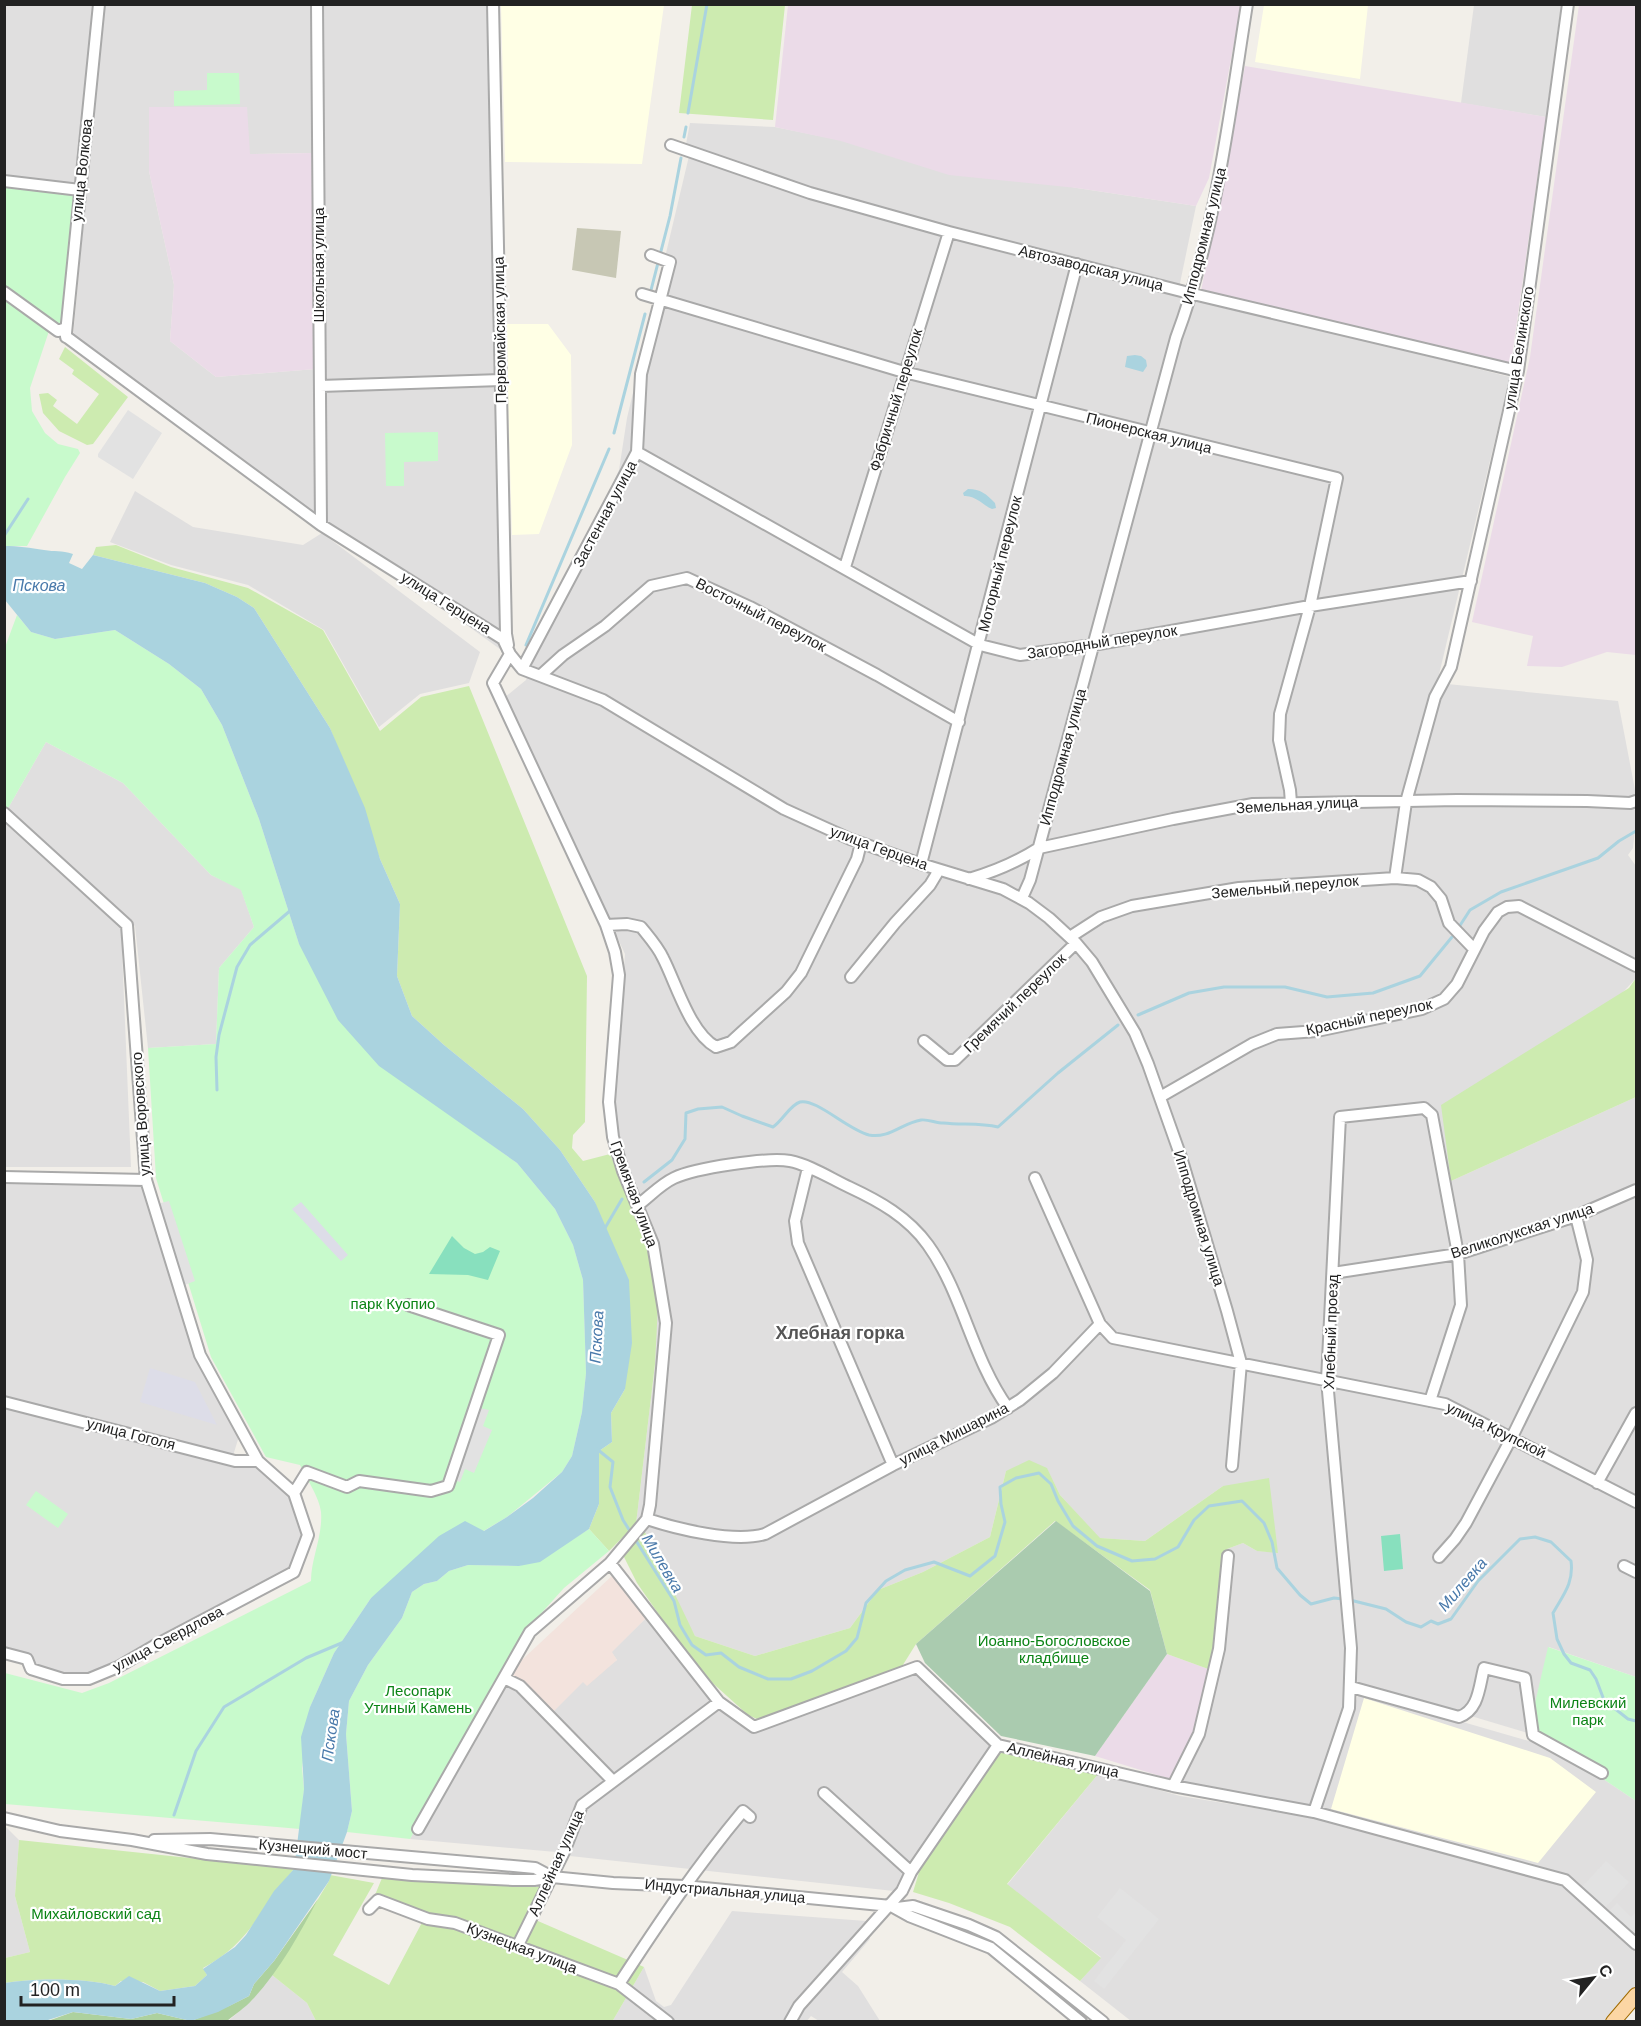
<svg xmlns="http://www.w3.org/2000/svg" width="1641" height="2026" font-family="Arial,sans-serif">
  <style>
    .residential { fill: #e0dfdf }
    .industrial { fill: #ebdbe8 }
    .education { fill: #ffffe5 }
    .military { fill: #f3e3dd }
    .construction { fill: #c7c7b4 }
    .grass { fill: #cdebb0 }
    .forest { fill: #add19e }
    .cemetery { fill: #aacbaf }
    .park { fill: #c8facc }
    .pitch { fill: #88e0be }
    .parking { fill: #e2e2e2 }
    .plaza { fill: #dddde8 }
    .water { fill: #aad3df }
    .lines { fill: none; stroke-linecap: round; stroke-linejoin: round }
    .stream { stroke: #aad3df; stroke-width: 3 }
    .minor-casing { stroke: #a9a9a9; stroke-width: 14 }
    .major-casing { stroke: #a06b00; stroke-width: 16 }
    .minor { stroke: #fff; stroke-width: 10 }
    .major { stroke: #fcd6a4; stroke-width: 14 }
    .labels { text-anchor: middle; stroke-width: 4.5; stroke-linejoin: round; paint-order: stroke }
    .street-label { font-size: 15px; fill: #222; stroke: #fff }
    .park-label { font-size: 15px; fill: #0c8416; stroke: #fff }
    .water-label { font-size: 16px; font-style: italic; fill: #4a7aab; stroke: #fff }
    .quarter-label { font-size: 18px; font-weight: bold; fill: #555; stroke: #fff }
  </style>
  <rect width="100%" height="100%" fill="#f2efe9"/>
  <path class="residential" d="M5,5H92L87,79L76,184L5,176Z
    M104,5H312V153L250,154L149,108V171L174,285L170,341L216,377L316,369L317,517L73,336Z
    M320,5H490L496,377L322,384Z
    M1474,5H1561L1546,117L1461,103Z
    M690,123L775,127L1077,188L1196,206L1179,288L931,223L804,187L686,144Z
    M689,156L875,216L1510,377L1437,683L1618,701L1636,795V820L1633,848L1628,855L1636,866V978L1451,1181L1636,1097V1677L1549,1647L1528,1733L1351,1680L1311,1806L1183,1783L1211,1670L1227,1549L1243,1543L1257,1551L1278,1552L1223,1486L1145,1541L1099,1538L1060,1495L1047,1469L1006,1471L990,1537L923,1572L878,1590L850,1628L755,1656L695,1636L636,1524L655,1364L646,1240L610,1154L625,954L504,698L526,680L542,638L619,470L627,418Z
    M497,384L504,652L325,523L323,390Z
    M135,491L193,527L303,545L322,533L480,652L469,683L420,694L379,727L324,630L248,585L171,565L110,542Z
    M46,742L123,783L211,875L241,889L254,927L219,968L216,1044L148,1048L135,926L7,810Z
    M4,819L121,926L131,1167H5Z
    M4,1180L144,1183L198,1357L240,1433L232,1459L5,1399Z
    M5,1405L254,1465L289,1495L304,1537L292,1569L117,1665L89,1674L64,1675L5,1656Z
    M648,1616L714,1698L578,1803L556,1852L410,1839L502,1676L519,1687L583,1682L617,1660L611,1652Z
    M916,1671L996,1745L894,1891L570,1856L585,1807L718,1707L752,1730Z
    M1359,1692L1560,1750L1636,1801V1990L1606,2021H1131L1080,1981L1101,1957L1007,1885L1099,1773L1180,1796L1317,1818Z
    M4,1825L19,1840L15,1896L30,1952L5,1958Z
    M732,1911L866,1921L870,1939L842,1972L858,1986L880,2021H819L811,2016L806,2022H612L644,1967L656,2001L664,2007L671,2005Z
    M272,1975L307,2003L316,2021L227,2022L252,2000Z"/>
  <path class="industrial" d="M788,5H1241L1209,178L1196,206L1077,188L949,175L841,141L775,127Z
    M1579,5H1636V655L1607,652L1562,667L1527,666L1533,636L1472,622L1530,357Z
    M1245,66L1546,117L1511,363L1201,291Z
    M149,107H247L250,154L312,153L316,369L216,377L170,341L174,285L149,171Z
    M1167,1654L1211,1670L1183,1783L1095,1756Z"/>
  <path class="education" d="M501,5H664L642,164L505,162Z
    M1264,5H1368L1360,79L1255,62Z
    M506,324H548L571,355L572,445L539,534L512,535Z
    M1364,1698L1550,1758L1596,1792L1538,1863L1331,1809Z"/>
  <path class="military" d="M613,1575L648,1616L612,1652L617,1660L587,1686L583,1682L551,1714L509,1672Z"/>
  <path class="construction" d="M577,228L621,231L616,278L572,270Z"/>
  <path class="grass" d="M692,5H785L773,120L679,113Z
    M65,347L128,397L93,444L87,445L59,431L43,413L39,394L48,393L57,400L53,406L77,424L99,394L72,374L74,370L59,359Z
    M116,545L171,567L248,588L323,630L380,731L421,697L469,686L587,976L585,1122L573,1135L572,1148L583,1161L610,1154L646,1240L658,1305L655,1364L636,1524L609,1551L589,1529L599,1504V1451L612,1442L611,1413L625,1389L595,1202L560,1150L523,1109L444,1045L412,1016L397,976L400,904L380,859L330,728L254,608L237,597L205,583L93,555L96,547Z
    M1636,978V1097L1451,1181L1441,1105L1629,988Z
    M1029,1460L1047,1468L1060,1495L1100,1538L1145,1541L1223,1486L1269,1478L1278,1553L1257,1551L1243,1543L1227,1549L1211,1670L1167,1654L1150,1590L1055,1521L916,1644L901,1668L757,1719L748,1715L696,1668L637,1583L623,1555L644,1530L695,1636L755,1656L850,1628L878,1590L923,1572L990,1537L1006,1471Z
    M1000,1749L1099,1773L1007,1884L1101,1958L1080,1981L1010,1927L949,1903L913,1892L920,1869Z
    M19,1840L294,1869C262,1906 250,1944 203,1968L207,1975L195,1986L160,1991L143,1982L121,1981L115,1986C87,1978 34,1978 5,1983V1958L30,1952L15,1896Z
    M330,1875L374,1883L333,1955L389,1985L427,1913L375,1895L382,1878L544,1887L531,1918L644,1967L612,2022L316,2021L307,2003L272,1975L329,1881Z"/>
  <path class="forest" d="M318,1899C300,1933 279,1972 252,2000C245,2008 235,2014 227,2021L45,2022L73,2012L131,2019L157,2013L191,2021L229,2006L249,1996L254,1984L274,1961Z"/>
  <path class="cemetery" d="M1056,1521L1150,1591L1167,1654L1095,1756L1001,1736L925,1663L916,1644Z"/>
  <path class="park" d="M207,73H239L240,104L174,106V91L207,90Z
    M5,184L77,192L62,327L5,286Z
    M4,295L50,328L30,388L32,411L45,433L58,444L78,449L80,453L65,477L27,546H5Z
    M438,432V461L404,462V486H386L385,433Z
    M17,615L31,632L55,639L115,630L169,664L201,689L222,725L259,819L299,944L463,1124L517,1163L555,1209L573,1245L583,1280L586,1373L582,1412L572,1456L562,1472L507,1517L371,1598L334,1653L310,1707L302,1768L304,1789L300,1829L5,1804V1673L82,1693L109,1683L311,1581C311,1558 323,1536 321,1512C320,1499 306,1477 300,1465L266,1457L211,1357L156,1178L148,1048L216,1044L219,968L254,927L241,890L211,875L123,783L46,742L7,810L5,808L4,650Z
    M36,1491L68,1514L58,1528L26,1505Z
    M589,1529L609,1551L564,1588L527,1629L410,1839L347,1832L352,1811L346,1734L349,1701L368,1665L402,1618L412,1592L424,1584L437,1581L449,1571L468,1565L519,1566L552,1552Z
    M1548,1647L1636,1677V1801L1560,1750L1528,1733Z"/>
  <path class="pitch" d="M452,1236L464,1248L475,1254L483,1252L490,1247L500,1251L488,1280L468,1275L429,1274Z
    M1400,1534L1403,1569L1384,1571L1381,1536Z"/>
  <path class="parking" d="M128,410L162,433L133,479L98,457V454Z
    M169,1201L195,1281L179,1287L153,1205Z
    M475,1407L489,1410L483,1426L492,1430L474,1473L465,1469L460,1482L451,1479Z
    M1606,1861L1629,1882L1603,1910L1580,1889Z
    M1120,1888L1159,1919L1104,1989L1094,1981L1126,1940L1097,1917Z
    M1617,1903L1631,1917L1636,1912V1942L1607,1913Z"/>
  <path class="plaza" d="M301,1202L348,1255L341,1261L292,1209Z
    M150,1368L195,1382L217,1425L140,1402Z"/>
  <path class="water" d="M1135,355L1141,356L1146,360L1147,366L1143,372L1125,367L1127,356Z
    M968,489C981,489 986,494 995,503L996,508L992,509C983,505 975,495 964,496L963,493Z
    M4,546C19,546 30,548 44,550C55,552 61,550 73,554L69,563L82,569L93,555L205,583L237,597L254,608L330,728L365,808L380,859L400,904L397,976L412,1016L444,1045L523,1109L560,1150L595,1202L629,1280L632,1343L625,1389L611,1413L612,1442L599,1451V1504L589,1529L540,1562L519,1566L468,1565L449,1571L437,1581L424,1584L412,1592L402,1618L368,1665L349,1701L346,1734L352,1811L347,1832L329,1881L274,1961L254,1984L249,1996L218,2012L191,2021L157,2013L131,2019L73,2012L45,2021H5V1983C34,1978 87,1978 115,1986L129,1976L160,1991L195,1986L207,1975L203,1969L235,1947L246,1935L274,1891L294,1869L304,1789L301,1737L310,1707L334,1653L371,1598L439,1536L465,1521L484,1531L507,1517L533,1498L562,1472L572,1456L582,1412L586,1373L583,1280L573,1245L555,1209L517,1163L379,1066L338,1020L299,944L259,819L222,725L201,689L169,664L115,630L55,639L31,632L5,600Z"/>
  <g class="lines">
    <path class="stream" d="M688,113L707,4
      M684,137L686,127
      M650,294L670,216L681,158
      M614,433L645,314
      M4,536L28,499
      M526,645L609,449
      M1459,927L1470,910L1501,892L1598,858L1619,841L1636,831
      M1138,1015L1189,993L1224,987H1285L1327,997L1373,993L1420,976L1452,937
      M217,1090L216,1057L219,1035L237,967L250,945L291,910
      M644,1182L672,1160L685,1139L686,1113L698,1109L722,1107L742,1116L773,1127C783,1120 790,1105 800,1102C816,1098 848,1130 869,1135C889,1139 902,1123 921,1120C928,1119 936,1123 943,1123C962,1125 980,1123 998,1127L1058,1073L1118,1025
      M605,1228L622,1199
      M597,1449L613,1462L610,1487L623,1520L674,1601L680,1625L692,1645L706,1655L721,1653L739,1667L768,1679H791L812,1671L846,1651L857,1638L866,1603L886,1581L905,1570L934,1562L970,1576L995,1556L1005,1522L1001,1504L1000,1487L1016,1478L1039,1473L1051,1484L1058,1501L1073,1526L1097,1546L1132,1561L1155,1559L1178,1547L1194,1520L1209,1506L1242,1501L1264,1523L1272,1542L1277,1568L1300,1595L1311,1604L1334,1598L1343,1599
      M1350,1600L1386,1609L1406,1622L1421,1627L1431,1621L1438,1624L1451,1619L1478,1581L1520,1539L1535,1537L1551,1542L1571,1561C1574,1583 1563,1595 1553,1613L1557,1639L1564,1654L1571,1663L1590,1670L1596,1679L1604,1700L1628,1719L1636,1721
      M174,1815L196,1751L224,1707L306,1658L344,1642"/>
    <g class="minor-casing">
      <path id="minor" d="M317,4L321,525
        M493,4L506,634L508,645
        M671,145L810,193L949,232L1193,294L1518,371
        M4,181L80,190
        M4,292L58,331L66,328V337L68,338L321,525L503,639L510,654L522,669L603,700L784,809L850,839L921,864L1003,889L1029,903L1049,918L1076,943L1092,962L1135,1033L1148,1064L1181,1157L1227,1311L1241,1363L1232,1466
        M642,294L904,372L1337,478L1310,606L1280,714L1279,740L1290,790L1291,803
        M66,333L99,4
        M320,386L501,380
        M637,452L980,645L1020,655L1093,645L1310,606L1471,581
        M845,567L949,232
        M522,669L637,452L641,374L670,262L651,255
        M541,675L563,655L605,626L651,586L687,578L750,607L877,675L959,722
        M4,813L127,925L146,1180L200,1355L258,1461L294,1493L308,1535L294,1572L154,1646L118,1667L89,1679H63L31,1669L27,1659L4,1653
        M921,864L1077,264
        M1395,878L1406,802L1435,697L1451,667L1518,371L1568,4
        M969,879C993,872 1017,862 1039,848L1173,819L1253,804L1457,800L1587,801L1630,803L1636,801
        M1022,898L1030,880L1176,338C1216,231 1229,117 1247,4
        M606,925L627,924L641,927C649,937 658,947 663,958C676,983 690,1033 716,1047L731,1042L743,1031L786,992L801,973L857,859L861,843
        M1070,937L1101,917L1132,906L1239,888L1395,878L1418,880L1431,887L1441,899L1449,923L1474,949
        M851,977L895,923L930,885L939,870
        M924,1041L947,1060H955L1076,943
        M1160,1097L1252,1044L1277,1034L1317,1031L1422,1009L1444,999L1457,984L1484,931L1498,912L1507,907L1519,906L1636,966
        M808,1168L795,1221L798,1243L893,1465
        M4,1177L146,1180
        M1035,1178L1100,1324
        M638,1205C650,1196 661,1184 674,1178C695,1168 768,1157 790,1161C810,1165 830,1178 849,1187C879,1201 908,1217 928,1245C963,1294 972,1358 1008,1408
        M1333,1273L1458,1254L1576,1216L1636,1190
        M4,1402L235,1461H258
        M1597,1483L1636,1413
        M294,1493L307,1472L347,1487L359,1481L431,1491L448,1486L499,1335L408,1305
        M647,1519C677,1529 734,1543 765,1534L893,1465L991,1418L1020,1400L1053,1373L1100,1324L1113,1338L1445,1404L1636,1502
        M1439,1557L1455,1539L1466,1523L1512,1437L1583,1292L1587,1260L1576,1216
        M610,1563L719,1702
        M1624,1566L1636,1572
        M504,1678L520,1686L613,1781
        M1351,1687L1459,1717C1479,1710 1479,1687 1484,1668L1525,1678L1533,1735L1602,1773
        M1173,1786L1199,1734L1219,1649L1228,1556
        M824,1793L911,1872
        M1314,1812L1349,1708L1351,1648L1327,1380L1340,1117L1424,1108L1432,1115L1458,1254L1461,1305L1430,1401
        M4,1818L60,1831L132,1840L207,1854L412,1875L513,1880H534L552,1877L613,1883L684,1886L891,1906L909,1916L991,1948L1081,2022
        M418,1829L530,1632L610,1563L647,1519L650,1505L666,1323L653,1244L623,1171L613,1137L609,1102L619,975L615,952L606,925L493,683L510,654
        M154,1840L210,1839L535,1868L552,1877
        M897,1908L913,1906L969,1925L996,1937L1103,2022
        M369,1909L378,1900L428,1919L455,1923L619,1984L668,2022
        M518,1945L564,1852L582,1805L719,1702L754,1727L917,1667L998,1745L1173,1786L1314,1812L1565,1880L1636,1944
        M619,1984C658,1924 697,1866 743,1811L750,1817
        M790,2022L799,2006L902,1891L911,1872L998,1745"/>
    </g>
    <g class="major-casing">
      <path id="major" d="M1613,2022L1636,1995"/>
    </g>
    <use href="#minor" class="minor"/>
    <use href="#major" class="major"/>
  </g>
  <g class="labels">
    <g class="street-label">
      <text transform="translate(82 170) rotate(-84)" y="5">улица Волкова</text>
      <text transform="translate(1204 236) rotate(-76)" y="5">Ипподромная улица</text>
      <text transform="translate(319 265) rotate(-90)" y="5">Школьная улица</text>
      <text transform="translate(1091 268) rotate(14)" y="5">Автозаводская улица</text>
      <text transform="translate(500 330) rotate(-91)" y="5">Первомайская улица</text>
      <text transform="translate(1519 348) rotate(-81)" y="5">улица Белинского</text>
      <text transform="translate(896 400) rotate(-73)" y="5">Фабричный переулок</text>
      <text transform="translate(1149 433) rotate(14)" y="5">Пионерская улица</text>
      <text transform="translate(605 514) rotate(-62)" y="5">Застенная улица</text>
      <text transform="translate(1000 564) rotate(-76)" y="5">Моторный переулок</text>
      <text transform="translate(446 603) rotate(32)" y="5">улица Герцена</text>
      <text transform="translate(761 615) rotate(27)" y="5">Восточный переулок</text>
      <text transform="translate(1102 642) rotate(-9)" y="5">Загородный переулок</text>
      <text transform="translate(1063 757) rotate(-75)" y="5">Ипподромная улица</text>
      <text transform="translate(1297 805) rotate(-3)" y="5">Земельная улица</text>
      <text transform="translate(879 848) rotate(20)" y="5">улица Герцена</text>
      <text transform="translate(1285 887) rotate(-5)" y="5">Земельный переулок</text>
      <text transform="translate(1015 1003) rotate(-44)" y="5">Гремячий переулок</text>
      <text transform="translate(1369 1017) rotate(-12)" y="5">Красный переулок</text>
      <text transform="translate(141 1114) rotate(-94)" y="5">улица Воровского</text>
      <text transform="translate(634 1194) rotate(70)" y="5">Гремячая улица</text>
      <text transform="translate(1199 1218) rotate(73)" y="5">Ипподромная улица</text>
      <text transform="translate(1522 1231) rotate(-18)" y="5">Великолукская улица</text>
      <text transform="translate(1331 1332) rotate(-88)" y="5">Хлебный проезд</text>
      <text transform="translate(1496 1430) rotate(26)" y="5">улица Крупской</text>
      <text transform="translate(131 1434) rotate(14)" y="5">улица Гоголя</text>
      <text transform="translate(954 1434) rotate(-27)" y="5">улица Мишарина</text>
      <text transform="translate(168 1639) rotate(-28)" y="5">улица Свердлова</text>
      <text transform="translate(1063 1760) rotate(13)" y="5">Аллейная улица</text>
      <text transform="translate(313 1849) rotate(5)" y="5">Кузнецкий мост</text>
      <text transform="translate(556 1863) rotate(-66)" y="5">Аллейная улица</text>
      <text transform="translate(725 1891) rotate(5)" y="5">Индустриальная улица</text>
      <text transform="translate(522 1948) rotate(21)" y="5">Кузнецкая улица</text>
    </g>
    <g class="park-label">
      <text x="393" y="1309">парк Куопио</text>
      <text x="1054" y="1646">Иоанно-Богословское<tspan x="1054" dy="17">кладбище</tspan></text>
      <text x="418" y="1696">Лесопарк<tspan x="418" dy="17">Утиный Камень</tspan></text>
      <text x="1588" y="1708">Милевский<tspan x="1588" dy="17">парк</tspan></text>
      <text x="96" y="1919">Михайловский сад</text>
    </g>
    <g class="water-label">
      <text x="39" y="591">Пскова</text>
      <text transform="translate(596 1337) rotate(-87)" y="6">Пскова</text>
      <text transform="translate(663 1563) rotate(59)" y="6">Милевка</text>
      <text transform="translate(1462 1584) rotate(-49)" y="6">Милевка</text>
      <text transform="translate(330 1735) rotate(-82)" y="6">Пскова</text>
    </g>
    <g class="quarter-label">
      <text x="840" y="1339">Хлебная горка</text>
    </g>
  </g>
  <rect width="1641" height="2026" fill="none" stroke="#222222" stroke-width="12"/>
  <g transform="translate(1593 1978) rotate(60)" stroke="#ffffff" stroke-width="4.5" paint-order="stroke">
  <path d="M0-4.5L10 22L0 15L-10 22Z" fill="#222222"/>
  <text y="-9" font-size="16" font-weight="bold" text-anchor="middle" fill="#222222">С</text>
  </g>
  <path d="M21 1996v9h153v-9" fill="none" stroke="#222222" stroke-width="3"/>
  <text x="30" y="1996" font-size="18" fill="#222222" stroke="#ffffff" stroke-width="4.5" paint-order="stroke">100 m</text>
</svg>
